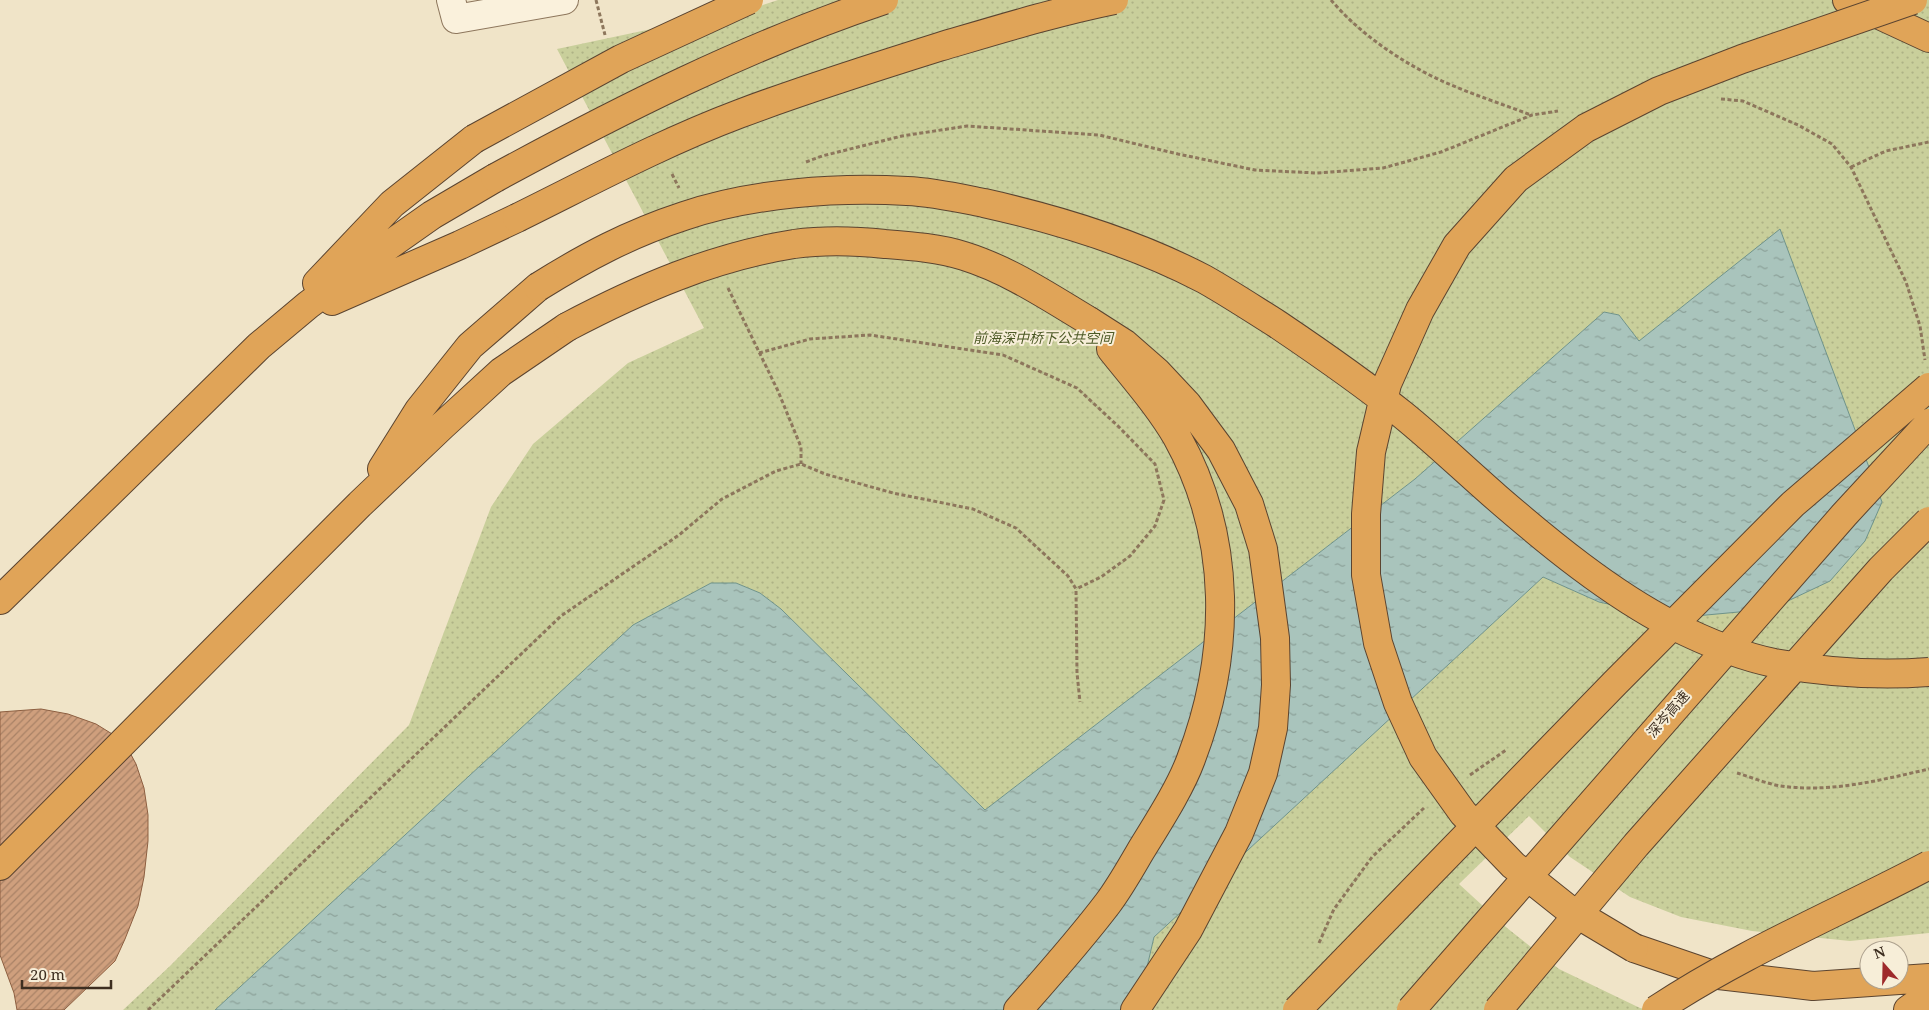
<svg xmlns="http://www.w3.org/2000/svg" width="1929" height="1010" font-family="'Noto Serif','Noto Sans SC',serif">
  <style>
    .park { fill: url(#park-dots) }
    .water { fill: url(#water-ripples); stroke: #6f938a }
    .building { fill: url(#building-hatch); stroke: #8d5f41 }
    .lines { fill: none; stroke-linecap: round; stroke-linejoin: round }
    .minor-casing { stroke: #8d765c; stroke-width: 30 }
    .highway-casing { stroke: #5b4430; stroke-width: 30 }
    .path { stroke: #8d765c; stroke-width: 3; stroke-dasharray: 4 2.5; stroke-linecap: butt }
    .minor { stroke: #faf1dc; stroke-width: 28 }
    .highway { stroke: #e0a458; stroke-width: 28 }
    .highway-bridge-casing { stroke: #5b4430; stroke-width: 30; stroke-linecap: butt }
    .highway-bridge { stroke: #e0a458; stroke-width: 28 }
    .labels { text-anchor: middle; stroke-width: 4; stroke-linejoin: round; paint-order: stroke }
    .park-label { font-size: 14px; font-style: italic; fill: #4d5a26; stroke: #f7eed8 }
    .street-label { font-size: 14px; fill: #3d2e20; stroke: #f7eed8 }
  </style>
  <defs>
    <pattern id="park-dots" width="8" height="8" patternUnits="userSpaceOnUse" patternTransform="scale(1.25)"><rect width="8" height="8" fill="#c9cf9b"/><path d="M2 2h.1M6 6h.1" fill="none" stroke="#aeb285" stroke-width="1.8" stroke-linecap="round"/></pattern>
    <pattern id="water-ripples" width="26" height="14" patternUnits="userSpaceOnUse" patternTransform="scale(1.25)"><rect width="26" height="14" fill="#a9c4bc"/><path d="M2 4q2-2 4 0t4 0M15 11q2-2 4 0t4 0" fill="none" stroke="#8ba098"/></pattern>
    <pattern id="building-hatch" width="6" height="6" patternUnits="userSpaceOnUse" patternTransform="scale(1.25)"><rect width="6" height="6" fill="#cf9f7d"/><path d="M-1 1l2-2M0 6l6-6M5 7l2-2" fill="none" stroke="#a98266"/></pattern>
  </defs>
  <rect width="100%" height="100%" fill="#f0e4c8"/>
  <path class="park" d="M778,0H1929V933L1850,941L1752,931L1681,917L1630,897L1570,857L1529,816L1459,884L1507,928L1559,969L1640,1008L1650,1010H1137L1154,937L1543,577L1599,602L1780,230L1639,341L1619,315L1604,312L1415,479L985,810L781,609L760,593L736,583H711L633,625L215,1010H123L170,966L409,725L491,507L533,444L628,363L704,328L557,49L760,6Z"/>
  <path class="water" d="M1780,229L1882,502L1865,541L1830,581L1771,609L1674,618L1599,602L1543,577L1154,937L1137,1010H215L633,625L711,583H736L760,593L781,609L985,810L1415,479L1604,312L1619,315L1639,341Z"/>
  <path class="building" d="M41,709L68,714L96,724L117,737L128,749L136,764L144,788L148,815V841L144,877L138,906L125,939L115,961L64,1010H17L14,993L0,955V712Z"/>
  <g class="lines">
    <g class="minor-casing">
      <path id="minor" d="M451,0L456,19L564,0"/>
    </g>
    <g class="highway-casing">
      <path id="highway" d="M1847,0L1929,38
        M317,283L392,204L474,139
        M332,301L460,245L517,218
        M1089,321L1125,344L1157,372L1187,404L1221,450L1249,504L1263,549L1275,638L1276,685L1273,728L1263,773L1239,833L1188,930L1135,1010
        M382,469L419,410L470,346L538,287
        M0,600L259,346L308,305L371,258L432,215L495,178
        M0,866L360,504L442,426L501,372L567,327
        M1634,948L1710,974L1813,986L1929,978
        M1018,1010C1049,975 1080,940 1108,903C1120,887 1130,869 1140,852C1157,824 1180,789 1191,759C1231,654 1233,538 1177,437C1159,406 1134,378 1111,349
        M1908,1010L1929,995"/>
    </g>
    <path class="path" d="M596,0L605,35
      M1331,0C1360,34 1401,62 1442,81C1471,94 1502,104 1531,115
      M1721,99L1743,101L1798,125L1832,144L1851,167L1906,282L1920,326L1925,360
      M806,162L822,156L902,136L967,126L1099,135L1178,154L1255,170L1317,173L1383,168L1441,152L1532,115L1558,111
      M1851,167L1886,151L1929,142
      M672,174L679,188
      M728,288L778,391L801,447V464
      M759,353L810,339L870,335L1003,355L1077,388L1119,427L1155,464L1164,500L1155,526L1130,556L1101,577L1076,589
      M1737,773C1751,777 1767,784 1781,786C1831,793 1881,780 1929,769
      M1470,775L1506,750
      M1319,943L1334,909L1372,857L1424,808
      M148,1010L561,616L679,535L722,499L776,471L801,464L825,474L893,493L973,509L1016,528L1068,576L1076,589L1077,673L1080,702"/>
    <use href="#minor" class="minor"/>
    <use href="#highway" class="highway"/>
    <g class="highway-bridge-casing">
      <path id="highway-bridge" d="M474,139L621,59L749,0
        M495,178C620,110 749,45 884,0
        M517,218C590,182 662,143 739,114C805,89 872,68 939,47C997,30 1055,12 1114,0
        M538,287C586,257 629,234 684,216C752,193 836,187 907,191C933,192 959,198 984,203C1060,220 1135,243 1204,279C1229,293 1253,309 1277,324C1320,353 1362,382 1403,415C1435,441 1465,470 1496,497C1549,543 1610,593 1672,625C1704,641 1740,656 1774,663C1824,672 1878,676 1929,672
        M567,327C639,289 713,257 794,244C824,240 856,241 885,244C911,246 939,248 964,256C1009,270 1049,297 1089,321
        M1634,948L1567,908L1513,865L1463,813L1423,757L1398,703L1378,643L1366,575V514L1371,452L1387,384L1420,310L1457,245L1516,179L1586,128L1659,91L1742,59L1913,0
        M1297,1010L1615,683L1793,504L1929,387
        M1411,1010L1844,515L1929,423
        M1498,1010L1636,845L1881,569L1929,521
        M1656,1010C1742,953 1838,913 1929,865"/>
    </g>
    <use href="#highway-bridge" class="highway-bridge"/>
  </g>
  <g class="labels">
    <g class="park-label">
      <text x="1043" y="343">前海深中桥下公共空间</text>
    </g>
    <g class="street-label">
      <text transform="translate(1668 714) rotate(-49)" y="5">深岑高速</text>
    </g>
  </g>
  <g transform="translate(1884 965) rotate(340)"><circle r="24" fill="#f7eed8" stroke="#ada18e"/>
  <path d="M0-4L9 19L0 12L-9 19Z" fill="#9e2a2b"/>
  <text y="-8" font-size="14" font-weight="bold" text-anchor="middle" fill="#3d2e20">N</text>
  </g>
  <path d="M22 980v8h89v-8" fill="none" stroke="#3d2e20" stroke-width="2.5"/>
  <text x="30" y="980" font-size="15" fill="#3d2e20" stroke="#f7eed8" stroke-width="4" paint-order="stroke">20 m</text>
</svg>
